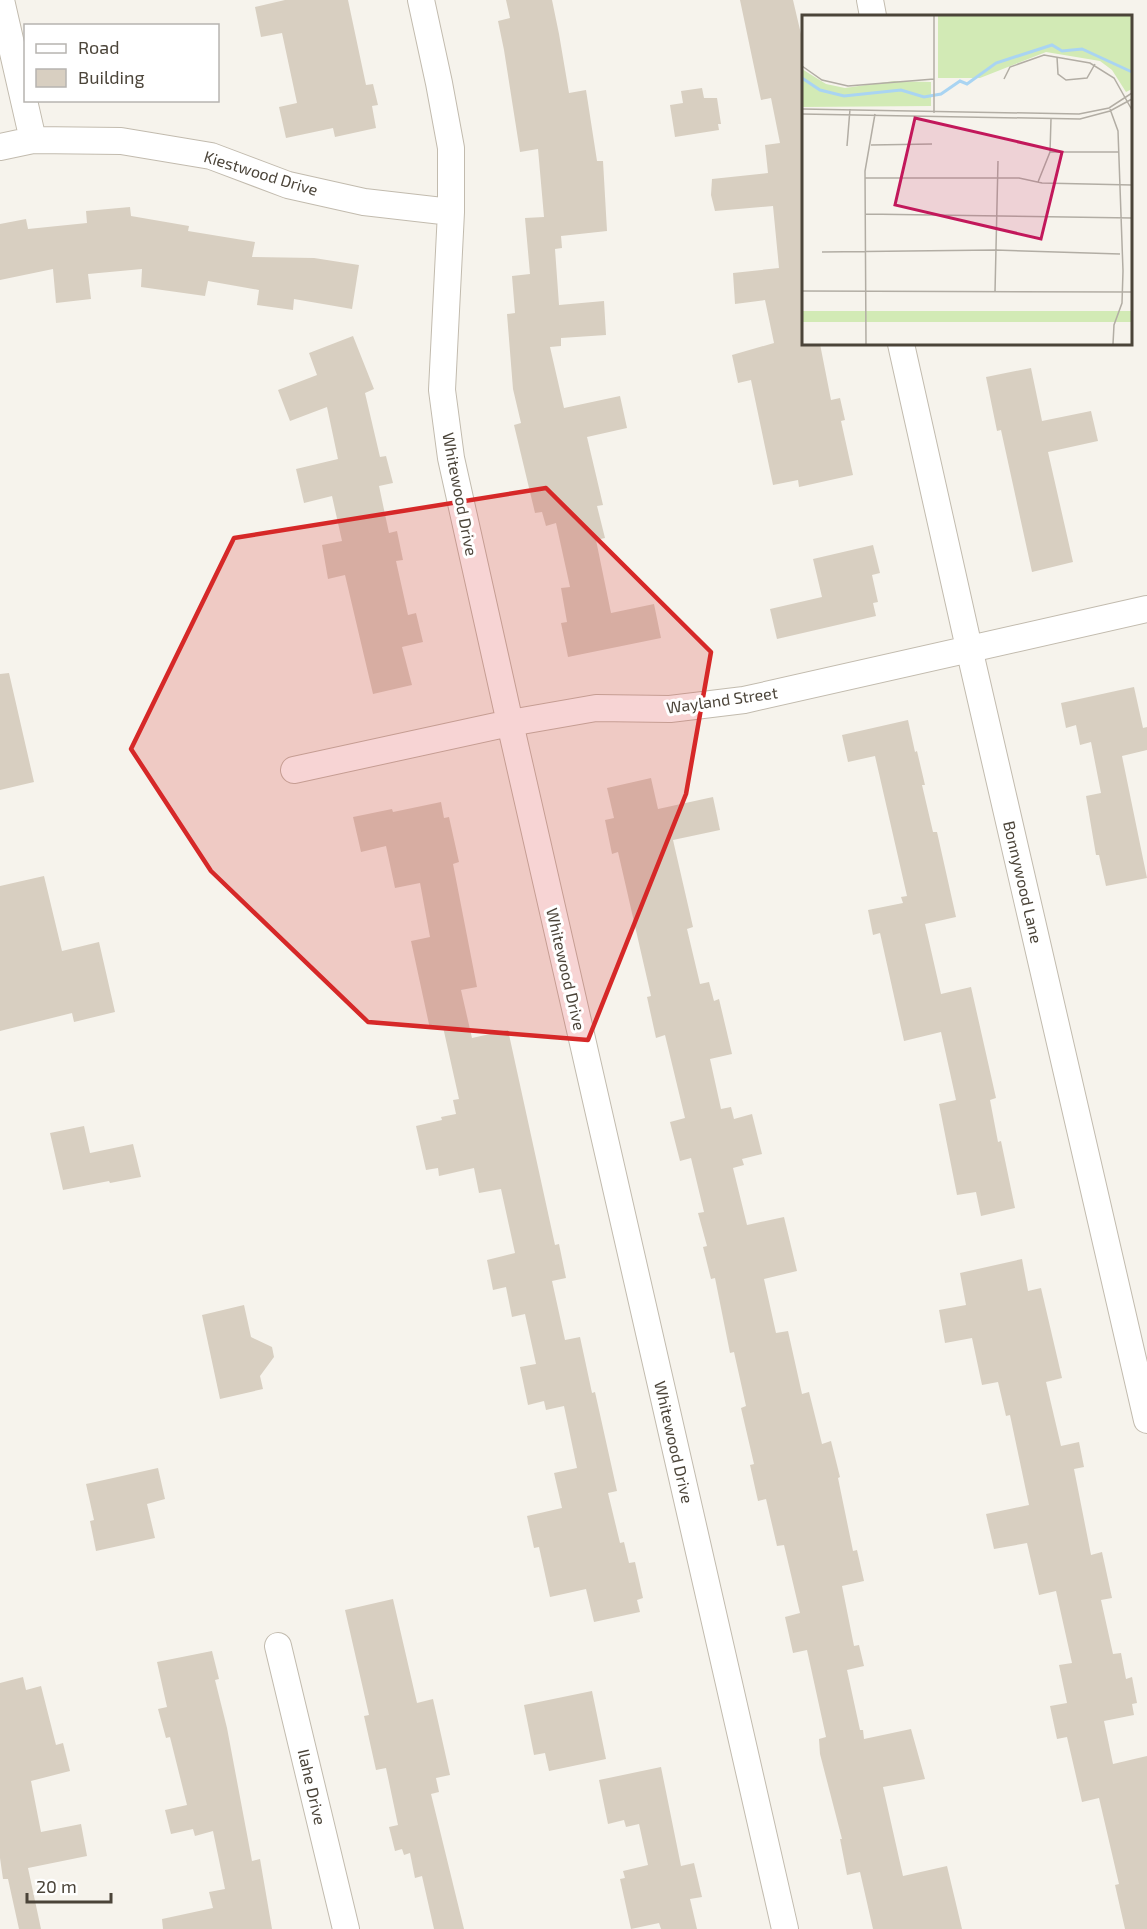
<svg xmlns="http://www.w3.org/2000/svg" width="1147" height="1929" font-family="'Exo 2',sans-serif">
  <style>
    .building { fill: #d8cfc1 }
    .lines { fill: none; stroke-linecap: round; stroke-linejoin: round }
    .minor-casing { stroke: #c2bbae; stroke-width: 28 }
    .minor { stroke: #fff; stroke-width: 26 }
    .marked { fill: #d62828; fill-opacity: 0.2; stroke: #d62828; stroke-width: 4.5; stroke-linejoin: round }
    .labels { text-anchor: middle; stroke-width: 6; stroke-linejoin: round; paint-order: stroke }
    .street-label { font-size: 16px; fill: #4b4439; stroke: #fff }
    .inset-river { fill: none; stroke: #a9d4f2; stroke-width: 3 }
    .inset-road { fill: none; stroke: #b2ada4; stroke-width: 1.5 }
    .view { fill: #c2185b; fill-opacity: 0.15; stroke: #c2185b; stroke-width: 3 }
    .inset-edge { fill: none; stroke: #4b4439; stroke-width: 3 }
  </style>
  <rect width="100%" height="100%" fill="#f6f3ec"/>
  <path class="building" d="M285,0H348L366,85L373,84L378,105L372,106L376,128L335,137L333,128L286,138L279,107L297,103L282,33L261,37L255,7Z
    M506,0H552L559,34L569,93L586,90L597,161H603L607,231L561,236L562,248L555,249L559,305L604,301L606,335L561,338V346L550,347L564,408L620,396L627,428L587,437L603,505L597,506L605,538L596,540L611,613L654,604L661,638L568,657L561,623L567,622L561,588L570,587L556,523L546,526L542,512L535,513L514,425L521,423L513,389L507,314L515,313L512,276L530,274L525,218L544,217L538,149L520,152L504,50L498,21L510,18Z
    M740,0H793L804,47V344H820L831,400L840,398L845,420L841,421L853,475L799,487L798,480L773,485L751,380L738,383L732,355L774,343L765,300L735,304L733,273L779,268L773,206L715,211L711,195L712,179L768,173L765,145L780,143L771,98L761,100Z
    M702,88L704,98H717L721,124H718L719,130L675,137L670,105L683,103L681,91Z
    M130,207L131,216L189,226L188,231L255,242L252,257L314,258L359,265L352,309L294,299L293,310L257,305L259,290L208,281L205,296L141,287L142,269L88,274L91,299L56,303L53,269L0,280V224L26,219L28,229L87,223L86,211Z
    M353,336L374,389L365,393L380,457L386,456L393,483L379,486L389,533L397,531L403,560L396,561L408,615L416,613L423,642L402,647L412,685L373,694L345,575L328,579L322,545L342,541L332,496L304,503L296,469L338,459L327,407L290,421L278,390L317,375L309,353Z
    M1031,368L1042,421L1091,411L1098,441L1048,452L1073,562L1032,572L1001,430L997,431L986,377Z
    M873,545L880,573L872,575L878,602L873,603L876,616L777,639L770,609L822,597L813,559Z
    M9,673L34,782L0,790V674Z
    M1134,687L1143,728L1147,727V750L1122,756L1147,878L1106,886L1099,855H1096L1086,796L1101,793L1091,742L1080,745L1076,725L1066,728L1061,703Z
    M908,720L915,752L917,751L925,785H922L933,832H937L956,917L925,924L941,994L971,987L996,1098L990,1100L998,1142L1001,1141L1015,1208L981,1216L976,1192L957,1195L939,1104L956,1100L941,1032L904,1041L880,933L873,935L868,910L903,903L901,897L907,896L875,756L848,762L842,735Z
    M651,778L658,809L713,797L720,830L673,840L693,927L687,929L700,984L709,982L714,1001L719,999L732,1054L710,1059L721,1109L731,1107L734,1119L752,1114L762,1154L742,1159L744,1165L733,1168L747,1225L784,1217L797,1271L764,1279L776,1333L788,1331L802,1394L809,1392L822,1444L831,1441L840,1477L838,1478L853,1551L857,1550L864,1581L842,1586L854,1646L859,1645L864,1666L847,1670L860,1730H863L864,1739L911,1729L925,1779L883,1787L903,1876L947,1866L962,1929H873L860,1872L847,1875L840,1839H842L820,1754L819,1739L826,1737L807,1650L793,1653L785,1617L800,1613L784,1545L777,1546L766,1499L758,1501L750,1465L754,1464L741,1408L746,1406L734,1352L730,1353L715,1278L711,1279L703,1247L707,1246L698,1213L704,1212L691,1158L680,1161L670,1122L685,1118L665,1035L656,1038L647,997L651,996L618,852L612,854L605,820L614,818L607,788Z
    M441,802L444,818L449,817L459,862L453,864L477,987L461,990L472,1038L508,1030L555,1245L559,1244L566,1278L552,1281L565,1340L580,1337L592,1393L595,1392L617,1491L608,1493L620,1543L624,1542L629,1563L635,1562L643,1598L637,1600L640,1612L594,1622L586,1589L550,1597L539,1547L534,1548L527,1516L562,1508L554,1473L577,1468L564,1406L546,1410L544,1401L528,1405L520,1367L536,1364L525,1314L512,1317L506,1287L493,1290L487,1260L515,1253L501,1189L479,1193L474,1168L439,1176L438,1168L426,1170L416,1126L442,1120L441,1117L456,1114L453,1100L459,1099L443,1027L430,1029L411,941L430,937L420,883L395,888L386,846L361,852L353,817L392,809L393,812Z
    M44,876L62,951L99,942L115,1012L74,1022L72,1013L0,1031V886Z
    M84,1126L90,1153L133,1144L141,1177L110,1183L109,1181L63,1190L50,1133Z
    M1022,1259L1028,1291L1041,1288L1062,1378L1046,1382L1061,1446L1079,1442L1084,1467L1074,1469L1091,1555L1102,1552L1112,1598L1101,1600L1113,1654L1121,1653L1126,1679L1132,1677L1137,1703L1132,1704L1134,1715L1104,1721L1113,1764L1147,1756V1929H1125L1115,1885L1119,1884L1099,1798L1082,1802L1067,1737L1057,1739L1050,1706L1067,1703L1059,1665L1072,1663L1056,1591L1039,1595L1027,1543L994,1549L986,1514L1029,1505L1010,1415L1006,1416L998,1382L982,1385L972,1338L945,1343L939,1310L966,1305L960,1273Z
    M244,1305L251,1337L272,1347L274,1357L260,1376L263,1389L220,1399L202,1315Z
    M158,1468L165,1499L147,1504L155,1538L96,1551L90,1521L94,1520L86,1484Z
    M393,1599L417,1703L433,1699L450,1775L436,1778L439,1792L431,1794L464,1929H434L422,1876L415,1878L410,1853L404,1855L402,1849L395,1851L389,1827L398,1825L386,1768L376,1770L364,1716L369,1715L345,1610Z
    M212,1651L219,1679L215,1680L227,1728L252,1861L260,1859L272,1929H163L162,1919L213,1908L209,1892L225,1889L213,1831L195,1836L193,1829L171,1834L165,1810L187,1805L170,1737L166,1738L158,1709L167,1707L157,1662Z
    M23,1677L26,1690L41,1686L56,1745L63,1743L70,1771L31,1781L41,1832L81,1824L87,1856L28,1868L41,1929H19L8,1879H3L0,1858V1683Z
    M592,1691L606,1759L549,1771L545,1753L534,1755L524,1705Z
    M661,1767L681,1866L694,1863L702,1897L690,1899L697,1929H661L659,1923L631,1929L620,1879L625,1878L623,1871L648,1865L639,1824L626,1827L624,1820L608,1824L599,1780Z"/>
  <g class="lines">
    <g class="minor-casing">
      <path id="minor" d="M1,0L33,140
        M421,0L439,83L451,148V212L442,390L451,458L510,723L785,1929
        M870,0L873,16
        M0,147L33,140L121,141L211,156L288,185L364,202L451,212
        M901,344L969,648L1147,1420
        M294,770L510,723L596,708L670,709L744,700L1147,609
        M278,1646L346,1929"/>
    </g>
    <use href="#minor" class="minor"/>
  </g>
  <path class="marked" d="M546,488L711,652L686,794L588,1040L368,1022L211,871L131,749L234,538Z"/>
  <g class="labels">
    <g class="street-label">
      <text transform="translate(261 173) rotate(17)" y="6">Kiestwood Drive</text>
      <text transform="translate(460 494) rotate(79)" y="6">Whitewood Drive</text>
      <text transform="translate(722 700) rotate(-8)" y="6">Wayland Street</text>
      <text transform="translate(1023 882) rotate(77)" y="6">Bonnywood Lane</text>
      <text transform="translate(566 969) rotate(77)" y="6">Whitewood Drive</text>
      <text transform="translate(674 1442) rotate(77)" y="6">Whitewood Drive</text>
      <text transform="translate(312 1787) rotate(77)" y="6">Ilahe Drive</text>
    </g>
  </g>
  <g transform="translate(802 15)">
    <rect width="330" height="330" fill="#f6f3ec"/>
    <path d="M136,1H330V74L324,77L310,55L298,46L244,37L178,63H136ZM0,54L24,69L43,73L92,66L129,67V91L0,92ZM0,296H330V307H0Z" fill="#d2eab5"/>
    <path class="inset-river" d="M0,63L18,75L42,81L99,75L122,82L139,79L158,66L165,69L194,48L250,30L260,36L280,34L330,57"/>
    <path class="inset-road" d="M255,42L256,59L264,65L285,63L293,49M0,51L20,65L46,71L132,64M202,64L208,52L242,40L288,48L312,63L330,95M0,94L277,99L307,93L330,78M308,94L316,116L321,256L320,288L312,310L311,329M132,98V1M0,99L278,104L308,96L330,84M69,130L130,129M45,131L48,94M248,137H317M63,163H217L240,168L330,170M236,167L248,137L249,104M63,199L330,203M20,237L193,235L318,239M0,276L330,277M193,277L196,146M64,329L63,156L73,99"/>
    <path class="view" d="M113,103L260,137L239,224L93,190Z"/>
    <rect width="330" height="330" class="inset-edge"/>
  </g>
  <rect x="24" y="24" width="195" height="78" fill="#ffffff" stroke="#b7b4b0" stroke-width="1.5"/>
  <rect x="36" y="44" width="30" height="9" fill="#ffffff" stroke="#b7b4b0" stroke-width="1.5"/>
  <text x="78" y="54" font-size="18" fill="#4b4439">Road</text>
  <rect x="36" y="69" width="30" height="18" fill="#d8cfc1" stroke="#b7b4b0" stroke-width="1.5"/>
  <text x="78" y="84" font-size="18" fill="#4b4439">Building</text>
  <path d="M27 1893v9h84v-9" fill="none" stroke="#4b4439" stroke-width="3"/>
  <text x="36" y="1893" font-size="18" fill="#4b4439" stroke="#ffffff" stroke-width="4.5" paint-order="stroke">20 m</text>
</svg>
